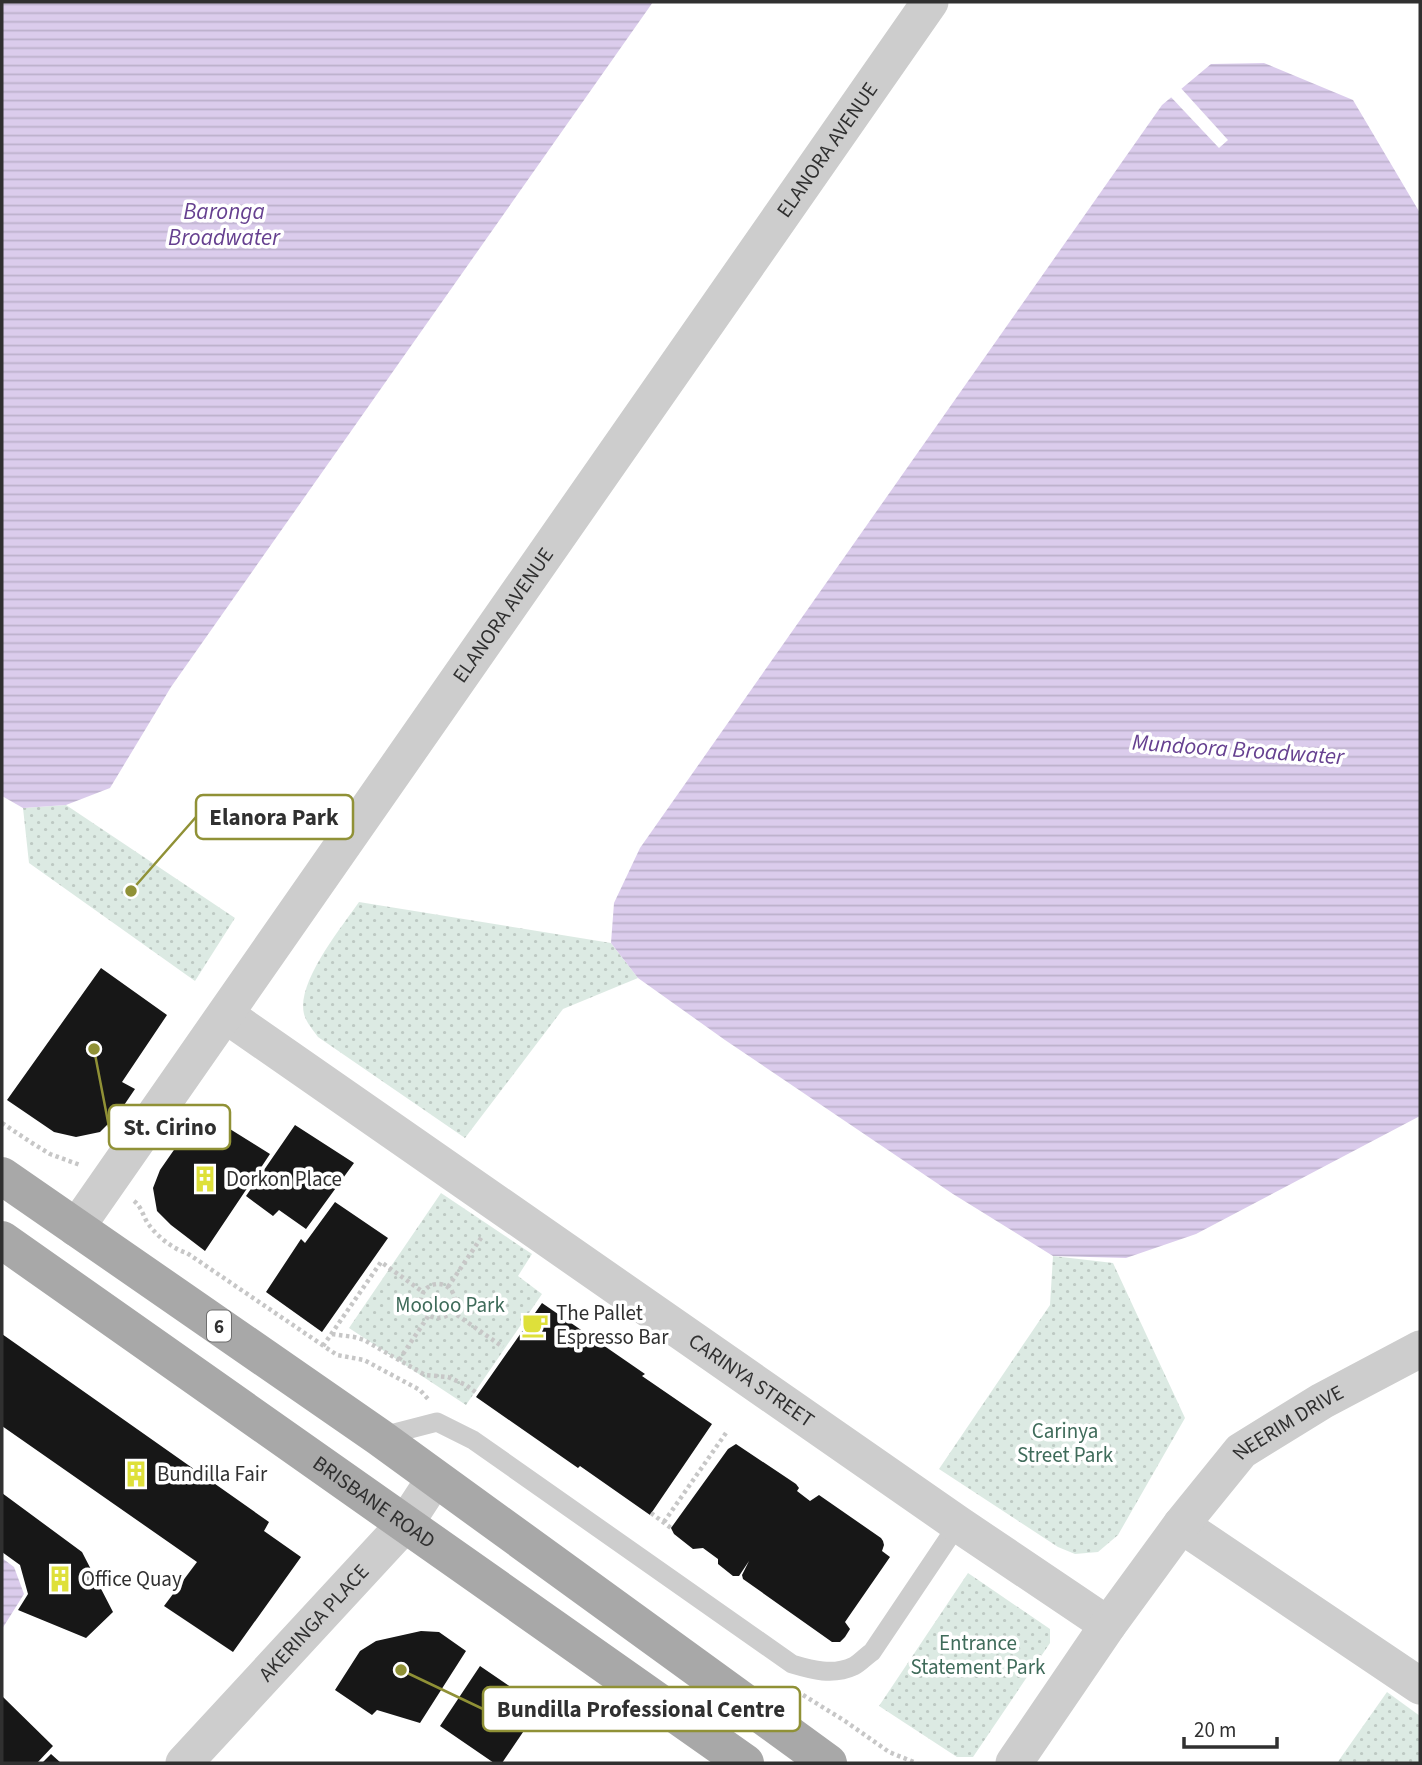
<svg xmlns="http://www.w3.org/2000/svg" width="1422" height="1765" font-family="'Source Sans 3',sans-serif">
  <style>
    .grass { fill: url(#grass-dots) }
    .water { fill: url(#water-rules) }
    .pier { fill: #fff }
    .building { fill: #171717 }
    .lines { fill: none; stroke-linecap: round; stroke-linejoin: round }
    .path { stroke: #c7c7c7; stroke-width: 4.5; stroke-dasharray: 3.5 3.5; stroke-linecap: butt }
    .service { stroke: #cdcdcd; stroke-width: 19 }
    .minor { stroke: #cdcdcd; stroke-width: 37 }
    .primary { stroke: #a8a8a8; stroke-width: 38 }
    .labels { text-anchor: middle; stroke-width: 7; stroke-linejoin: round; paint-order: stroke }
    .shield { fill: #fff; stroke: #6e6e6e; stroke-width: 2 }
    .shield-label { font-size: 19px; font-weight: bold; fill: #303030 }
    .street-label { font-size: 21px; fill: #303030; stroke: #fff }
    .poi-label { font-size: 21px; fill: #303030; stroke: #fff; text-anchor: start }
    .park-label { font-size: 21px; fill: #3f6b5a; stroke: #fff }
    .water-label { font-size: 23px; font-style: italic; fill: #664090; stroke: #fff }
    .leader { fill: none; stroke: #909136; stroke-width: 2.5 }
    .callout-dot { fill: #909136; stroke: #fff; stroke-width: 2.5 }
    .callout { fill: #fff; stroke: #909136; stroke-width: 2.5 }
    .callout-label { font-size: 23px; text-anchor: middle; font-weight: bold; fill: #303030 }
  </style>
  <defs>
    <pattern id="grass-dots" width="8" height="8" patternUnits="userSpaceOnUse" patternTransform="scale(1.75)"><rect width="8" height="8" fill="#dceae3"/><path d="M2 2h.1M6 6h.1" fill="none" stroke="#bdc9c3" stroke-width="1.8" stroke-linecap="round"/></pattern>
    <pattern id="water-rules" width="6" height="5" patternUnits="userSpaceOnUse" patternTransform="scale(1.75)"><rect width="6" height="5" fill="#dbccec"/><path d="M0 2.5h6" fill="none" stroke="#bcb0cb"/></pattern>
  </defs>
  <rect width="100%" height="100%" fill="#fff"/>
  <path class="grass" d="M66,805L235,918L195,981L29,863L23,808Z
    M359,902L611,943L638,978L563,1009L465,1138L318,1037C313,1030 306,1022 304,1014C296,983 341,928 359,902Z
    M441,1193L532,1254L518,1276L542,1294L466,1405L349,1328Z
    M1053,1256L1113,1263L1185,1418L1118,1535L1098,1552L1075,1554L1058,1547L939,1469L1050,1305Z
    M968,1573L1050,1629V1643L973,1757H957L879,1706Z
    M1387,1692L1420,1716V1763H1337Z"/>
  <path class="water" d="M2,2H653L171,687L110,788L66,805L23,808L2,796Z
    M1264,63L1353,100L1420,213V1116L1196,1234L1126,1258L1053,1256L953,1194L725,1040L638,978L611,943L614,903L640,848L1162,105L1211,64Z
    M2,1558L14,1567L24,1594L2,1629Z"/>
  <path class="pier" d="M1179,86L1228,140L1219,148L1169,95Z"/>
  <path class="building" d="M101,968L167,1015L122,1082L135,1089L118,1114L100,1132L76,1137L54,1132L7,1100Z
    M201,1111L270,1154L205,1251L171,1225L157,1211L153,1188L160,1170Z
    M295,1125L354,1163L306,1229L279,1210L273,1216L246,1196Z
    M335,1202L388,1238L322,1332L266,1292L301,1239L305,1243Z
    M542,1303L645,1374L642,1376L712,1424L650,1515L580,1466L578,1468L476,1397Z
    M2,1334L269,1522L264,1531L301,1557L233,1652L164,1606L197,1562L2,1426Z
    M736,1444L796,1484L799,1488L797,1491L810,1501L819,1495L881,1538L883,1541L884,1545L882,1551L890,1557L845,1622L850,1629L845,1637L840,1642H832L743,1579L742,1575L749,1561L739,1576H733L718,1564V1559L703,1548L693,1549L674,1534L671,1528L728,1449Z
    M2,1493L82,1552L113,1612L86,1638L18,1610L28,1594L20,1565L2,1552Z
    M421,1631L439,1632L466,1651L420,1723L377,1710L372,1715L335,1690L360,1651L376,1641Z
    M480,1666L540,1707L502,1763H494L440,1726Z
    M2,1696L53,1746L37,1763H2Z
    M51,1754L61,1763H42Z"/>
  <g class="lines">
    <path class="path" d="M2,1123L32,1143L50,1154L80,1165
      M134,1201C142,1207 143,1217 149,1225C158,1237 173,1249 187,1253L337,1355L364,1360L420,1390L428,1399
      M421 1301a17 17 0 1 1 34 0a17 17 0 1 1-34 0Z
      M448,1287L483,1235
      M451,1311L503,1347
      M332,1334L354,1337L364,1340L425,1375L448,1377L466,1385L478,1394
      M323,1346L381,1262L423,1292
      M399,1360L429,1315
      M651,1513L671,1528
      M664,1522L728,1430
      M803,1695L845,1721L889,1752L916,1763"/>
    <path class="service" d="M379,1437L437,1422L473,1440L792,1664C812,1670 833,1676 854,1666C860,1663 866,1656 872,1652L958,1524"/>
    <g class="minor">
      <path id="s1" d="M226,1015L958,1524L1108,1625"/>
      <path id="s2" d="M76,1228L930,2"/>
      <path d="M1181,1525L1420,1686"/>
      <path id="s3" d="M184,1763L405,1524L435,1478"/>
      <path id="s4" d="M1014,1763L1108,1625L1181,1525L1241,1451L1322,1401L1420,1349"/>
    </g>
    <g class="primary">
      <path d="M2,1176L379,1437L828,1763"/>
      <path id="s5" d="M2,1240L745,1763"/>
    </g>
  </g>
  <defs>
    <g id="building-bare" transform="scale(2.1)"><path d="M-4-6H4V6H1V3H-1V6H-4ZM-2.5-4.3h1.7v1.8h-1.7ZM.8-4.3h1.7v1.8H.8ZM-2.5-1h1.7V.8h-1.7ZM.8-1h1.7V.8H.8Z" fill="#dee03a" stroke="#fff" stroke-width="2.5" paint-order="stroke"/></g>
    <g id="cafe-bare" transform="scale(2.1)"><path d="M-5.5-4.5H6V0H3Q3 3.5 0 3.5H-2.5Q-5.5 3.5-5.5 0ZM3-3.2v2h1.7v-2ZM-6 4.5H4V6H-6Z" fill="#dee03a" stroke="#fff" stroke-width="2.5" paint-order="stroke"/></g>
  </defs>
  <g fill-rule="evenodd">
    <use href="#building-bare" x="205" y="1179"/>
    <use href="#cafe-bare" x="535" y="1325"/>
    <use href="#building-bare" x="136" y="1474"/>
    <use href="#building-bare" x="60" y="1579"/>
  </g>
  <g class="labels">
    <rect class="shield" x="207" y="1310.5" width="24" height="31" rx="5"/>
    <g class="shield-label">
      <text x="219" y="1333">6</text>
    </g>
    <g class="street-label">
      <text dy="7" stroke="none"><textPath href="#s2" startOffset="1314">ELANORA AVENUE</textPath></text>
      <text dy="7" stroke="none"><textPath href="#s2" startOffset="747">ELANORA AVENUE</textPath></text>
      <text dy="7" stroke="none"><textPath href="#s1" startOffset="640">CARINYA STREET</textPath></text>
      <text dy="7" stroke="none"><textPath href="#s4" startOffset="441">NEERIM DRIVE</textPath></text>
      <text dy="7" stroke="none"><textPath href="#s5" startOffset="455">BRISBANE ROAD</textPath></text>
      <text dy="7" stroke="none"><textPath href="#s3" startOffset="191">AKERINGA PLACE</textPath></text>
    </g>
    <g class="poi-label">
      <text x="226" y="1186">Dorkon Place</text>
      <text x="556" y="1320">The Pallet<tspan x="556" dy="24">Espresso Bar</tspan></text>
      <text x="157" y="1481">Bundilla Fair</text>
      <text x="81" y="1586">Office Quay</text>
    </g>
    <g class="park-label">
      <text x="450" y="1312">Mooloo Park</text>
      <text x="1065" y="1438">Carinya<tspan x="1065" dy="24">Street Park</tspan></text>
      <text x="978" y="1650">Entrance<tspan x="978" dy="24">Statement Park</tspan></text>
    </g>
    <g class="water-label">
      <text x="224" y="219">Baronga<tspan x="224" dy="26">Broadwater</tspan></text>
      <text transform="translate(1238 749) rotate(4)" y="8">Mundoora Broadwater</text>
    </g>
  </g>
  <path class="leader" d="M131 891L196 817M94 1049L109 1127M401 1670L483 1709"/>
  <g class="callout-dot">
    <circle cx="131" cy="891" r="7"/>
    <circle cx="94" cy="1049" r="7"/>
    <circle cx="401" cy="1670" r="7"/>
  </g>
  <g class="callout">
    <rect x="196" y="795" width="157" height="44" rx="7"/>
    <rect x="109" y="1105" width="121" height="44" rx="7"/>
    <rect x="483" y="1687" width="317" height="44" rx="7"/>
  </g>
  <g class="callout-label">
    <text x="274" y="825">Elanora Park</text>
    <text x="170" y="1135">St. Cirino</text>
    <text x="641" y="1717">Bundilla Professional Centre</text>
  </g>
  <rect width="1422" height="1765" fill="none" stroke="#303030" stroke-width="7"/>
  <path d="M1184 1737v10h93v-10" fill="none" stroke="#303030" stroke-width="3.5"/>
  <text x="1194" y="1737" font-size="21" fill="#303030" stroke="#ffffff" stroke-width="5" paint-order="stroke">20 m</text>
</svg>
